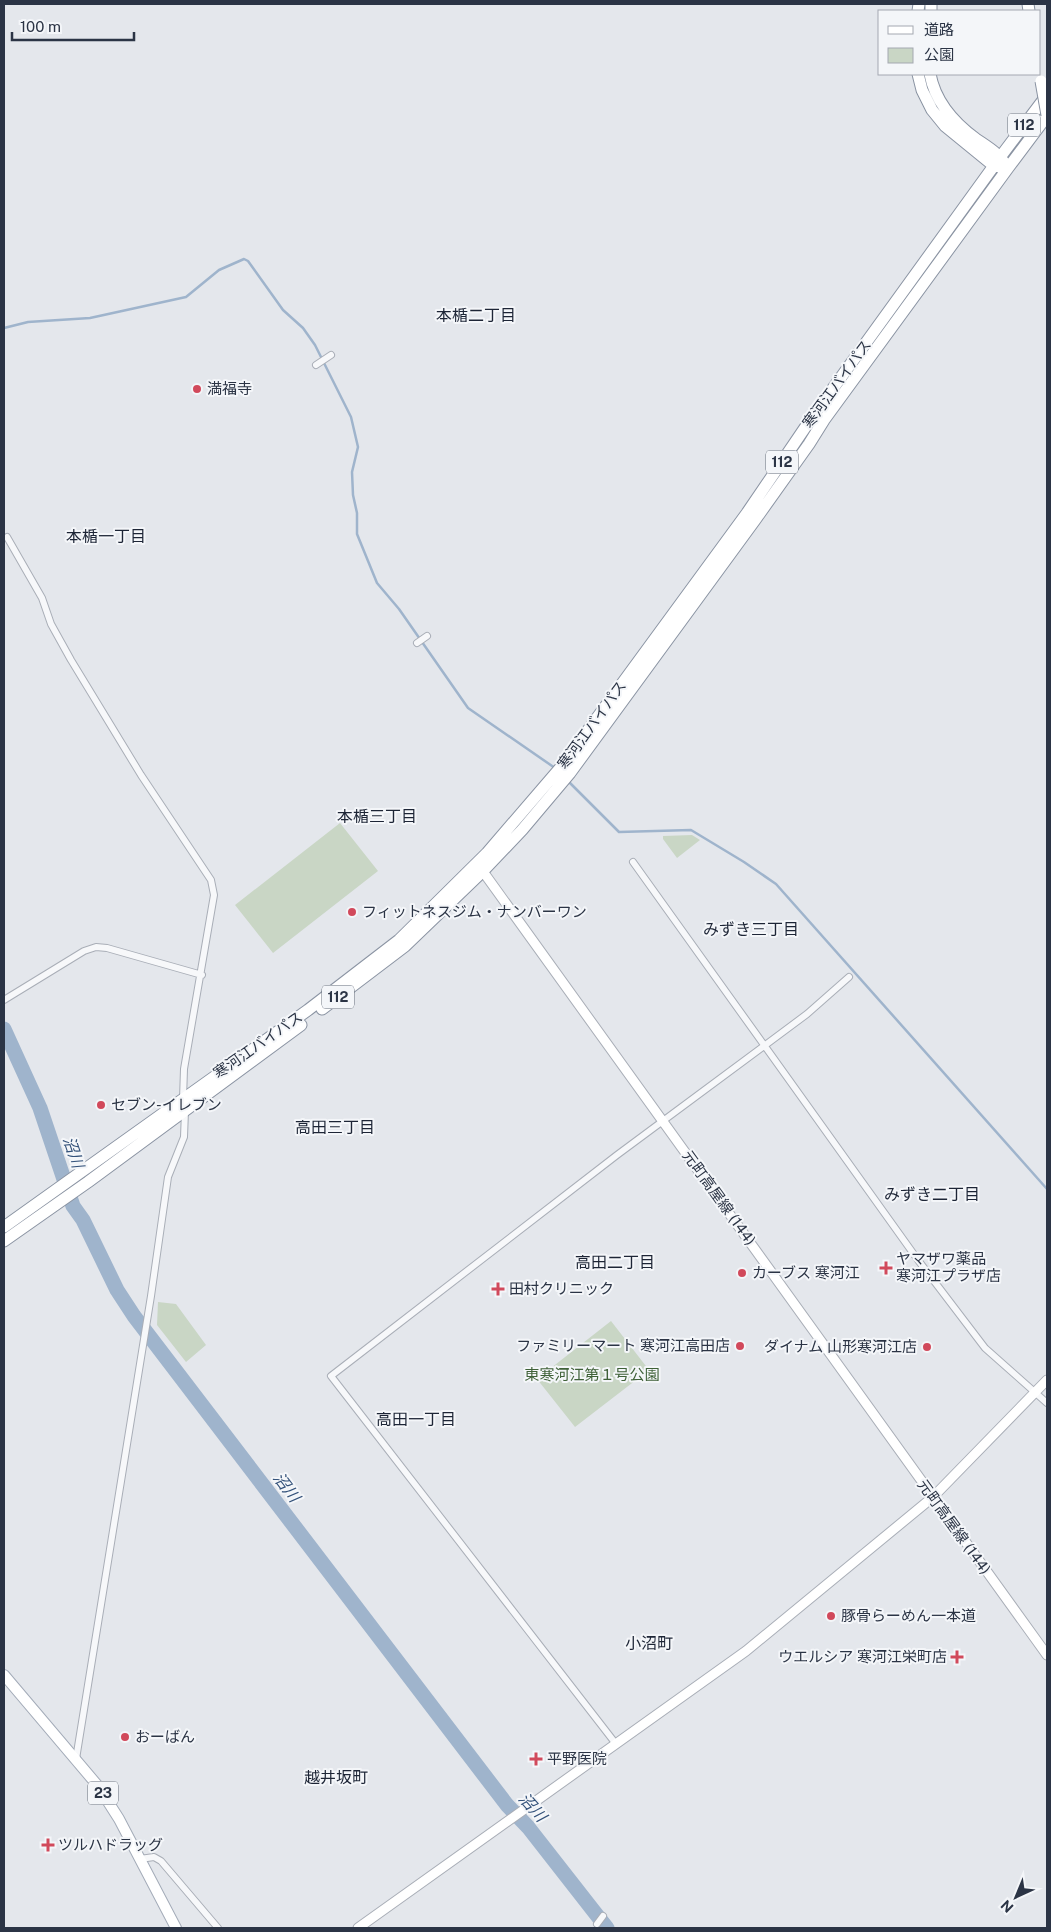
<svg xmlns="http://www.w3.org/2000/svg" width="1051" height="1932" font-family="'Public Sans','Noto Sans JP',sans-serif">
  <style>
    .green { fill: #c9d6c5 }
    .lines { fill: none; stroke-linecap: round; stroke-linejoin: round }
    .stream { stroke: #9fb4cc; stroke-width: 2.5 }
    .river { stroke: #9fb4cc; stroke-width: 15 }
    .street-casing { stroke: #a9aeb7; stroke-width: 8 }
    .secondary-casing { stroke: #a9aeb7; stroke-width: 11 }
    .primary-casing { stroke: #a3abb8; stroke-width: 12 }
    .highway-casing { stroke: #8b94a3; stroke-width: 13 }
    .street { stroke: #f7f8fa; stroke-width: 6 }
    .secondary { stroke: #fff; stroke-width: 9 }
    .primary { stroke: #fff; stroke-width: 10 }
    .highway { stroke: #fff; stroke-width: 11 }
    .highway-bridge-casing { stroke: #8b94a3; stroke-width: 13; stroke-linecap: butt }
    .highway-bridge { stroke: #fff; stroke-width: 11 }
    .poi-dot { fill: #d1495b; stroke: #f4f6f9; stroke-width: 2 }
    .labels { text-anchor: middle; stroke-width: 4; stroke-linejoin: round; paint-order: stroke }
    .shield { fill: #f4f6f9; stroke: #676e7b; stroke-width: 1 }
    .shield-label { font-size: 14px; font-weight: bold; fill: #2b3445 }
    .street-label { font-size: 15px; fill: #2b3445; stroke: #f4f6f9 }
    .poi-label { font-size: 15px; fill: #2b3445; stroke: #f4f6f9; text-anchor: start }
    .park-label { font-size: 15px; fill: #3f6138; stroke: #f4f6f9 }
    .neighbourhood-label { font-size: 16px; fill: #1d2536; stroke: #f4f6f9 }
    .water-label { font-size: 16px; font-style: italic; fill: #34527a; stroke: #f4f6f9 }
  </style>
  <rect width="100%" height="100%" fill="#e4e7ec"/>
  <path class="green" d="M340,823L378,871L273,953L235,905Z
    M692,835L700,840L677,858L663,839V836Z
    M158,1302L176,1304L206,1345L186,1362L157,1325Z
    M611,1321L649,1370L575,1427L537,1379Z"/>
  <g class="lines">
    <path class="stream" d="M4,328L28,322L90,318L186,297L219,270L244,259L248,261L283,310L303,328L315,345L351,417L358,447L352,472L353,495L357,513V534L377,583L399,609L468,708L555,768
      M568,781L619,832L691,830L744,862L776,884L1047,1189"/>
    <path class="river" d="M4,1029L40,1108L73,1206L83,1220L117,1290L134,1316L507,1805L528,1827L607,1928"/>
    <g class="street-casing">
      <path id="street" d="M316,365L331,355
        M7,537L42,598L51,624L71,660L141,775L211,880L214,895L184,1069L183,1099
        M417,643L427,636
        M633,862L918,1260L985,1348L1047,1403
        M4,1000L84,951L96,947L107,948L202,975
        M616,1744L331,1376L617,1155L807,1014L849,977
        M76,1759L151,1296L168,1177L184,1137L185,1111
        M140,1859L154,1857L161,1861L218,1928
        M597,1924L603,1916"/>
    </g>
    <g class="secondary-casing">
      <path id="secondary" d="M479,866L1047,1655
        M358,1928L746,1651L933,1497L1047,1380"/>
    </g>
    <g class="primary-casing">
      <path id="primary" d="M4,1675L98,1786L119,1819L176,1928"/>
    </g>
    <g class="highway-casing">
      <path id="highway" d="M1028,4L1029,11
        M918,11L919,4
        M931,11V4
        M918,74L922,90L932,110L945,126L994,166L1008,168C1000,154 989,148 976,139C954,123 935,101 930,74
        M322,1009L405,946L483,871L522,830L570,773L755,520L809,444L824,420L1008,168L1047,116
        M4,1227L308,1010L399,940L487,853L561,767L747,513L813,416L1001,156L1047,95
        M4,1241L88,1182L301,1025"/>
    </g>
    <use href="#street" class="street"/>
    <use href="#secondary" class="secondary"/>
    <use href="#primary" class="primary"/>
    <use href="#highway" class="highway"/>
    <g class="highway-bridge-casing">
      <path id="highway-bridge" d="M1041,81L1047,115"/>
    </g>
    <use href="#highway-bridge" class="highway-bridge"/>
  </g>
  <g class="poi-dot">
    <circle cx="197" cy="389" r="5"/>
    <circle cx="352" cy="912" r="5"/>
    <circle cx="101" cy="1105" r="5"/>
    <path d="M883.5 1260.5h5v5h5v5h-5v5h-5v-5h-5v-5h5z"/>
    <circle cx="742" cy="1273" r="5"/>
    <path d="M495.5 1281.5h5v5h5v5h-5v5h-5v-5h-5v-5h5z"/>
    <circle cx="740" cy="1346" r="5"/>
    <circle cx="927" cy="1347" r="5"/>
    <circle cx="831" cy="1616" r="5"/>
    <path d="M954.5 1649.5h5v5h5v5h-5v5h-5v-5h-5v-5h5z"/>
    <circle cx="125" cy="1737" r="5"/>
    <path d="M533.5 1751.5h5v5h5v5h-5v5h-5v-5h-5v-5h5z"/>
    <path d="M45.5 1837.5h5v5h5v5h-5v5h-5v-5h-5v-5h5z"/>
  </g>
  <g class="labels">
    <g class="shield">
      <rect x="1008" y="113.5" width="32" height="23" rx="4"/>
      <rect x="766" y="450.5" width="32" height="23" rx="4"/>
      <rect x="322" y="985.5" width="32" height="23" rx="4"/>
      <rect x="88" y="1781.5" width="30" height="23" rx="4"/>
    </g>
    <g class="shield-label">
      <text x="1024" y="130">112</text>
      <text x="782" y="467">112</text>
      <text x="338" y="1002">112</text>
      <text x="103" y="1798">23</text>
    </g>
    <g class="street-label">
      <text transform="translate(837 384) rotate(-54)" y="5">寒河江バイパス</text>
      <text transform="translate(592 725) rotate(-54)" y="5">寒河江バイパス</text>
      <text transform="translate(258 1045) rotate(-35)" y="5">寒河江バイパス</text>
      <text transform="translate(719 1198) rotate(54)" y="5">元町高屋線 (144)</text>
      <text transform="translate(954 1527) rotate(54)" y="5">元町高屋線 (144)</text>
    </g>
    <g class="poi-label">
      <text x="207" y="394">満福寺</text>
      <text x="362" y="917">フィットネスジム・ナンバーワン</text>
      <text x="111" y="1110">セブン-イレブン</text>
      <text x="896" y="1264">ヤマザワ薬品<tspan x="896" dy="17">寒河江プラザ店</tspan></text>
      <text x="752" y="1278">カーブス 寒河江</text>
      <text x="509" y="1294">田村クリニック</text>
      <text x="730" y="1351" text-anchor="end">ファミリーマート 寒河江高田店</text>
      <text x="917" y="1352" text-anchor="end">ダイナム 山形寒河江店</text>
      <text x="841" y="1621">豚骨らーめん一本道</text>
      <text x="947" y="1662" text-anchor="end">ウエルシア 寒河江栄町店</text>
      <text x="135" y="1742">おーばん</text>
      <text x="547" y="1764">平野医院</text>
      <text x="58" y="1850">ツルハドラッグ</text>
    </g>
    <g class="park-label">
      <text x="592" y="1380">東寒河江第１号公園</text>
    </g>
    <g class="neighbourhood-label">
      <text x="476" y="321">本楯二丁目</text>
      <text x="106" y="542">本楯一丁目</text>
      <text x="377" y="822">本楯三丁目</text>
      <text x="751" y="935">みずき三丁目</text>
      <text x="335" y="1133">高田三丁目</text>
      <text x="932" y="1200">みずき二丁目</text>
      <text x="615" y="1268">高田二丁目</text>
      <text x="416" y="1425">高田一丁目</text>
      <text x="649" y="1649">小沼町</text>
      <text x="336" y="1783">越井坂町</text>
    </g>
    <g class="water-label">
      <text transform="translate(74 1152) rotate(71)" y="6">沼川</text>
      <text transform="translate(287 1487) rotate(53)" y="6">沼川</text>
      <text transform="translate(533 1807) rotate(48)" y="6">沼川</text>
    </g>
  </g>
  <rect width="1051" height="1932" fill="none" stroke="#2b3445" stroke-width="10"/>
  <rect x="878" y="10" width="162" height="65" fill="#f4f6f9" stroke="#a4a8b1"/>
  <rect x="888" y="26" width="25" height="8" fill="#ffffff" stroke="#a4a8b1"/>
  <text x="924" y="35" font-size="15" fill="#2b3445">道路</text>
  <rect x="888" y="48" width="25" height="15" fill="#c9d6c5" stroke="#a4a8b1"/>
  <text x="924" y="60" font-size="15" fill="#2b3445">公園</text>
  <g transform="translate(1016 1897) rotate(224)" stroke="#f4f6f9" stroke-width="4" paint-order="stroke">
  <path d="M0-4L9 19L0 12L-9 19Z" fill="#2b3445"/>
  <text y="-8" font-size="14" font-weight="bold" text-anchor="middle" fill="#2b3445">N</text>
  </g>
  <path d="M12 32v8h122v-8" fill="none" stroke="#2b3445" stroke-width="2.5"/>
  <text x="20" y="32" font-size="15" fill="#2b3445" stroke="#f4f6f9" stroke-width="4" paint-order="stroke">100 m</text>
</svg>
